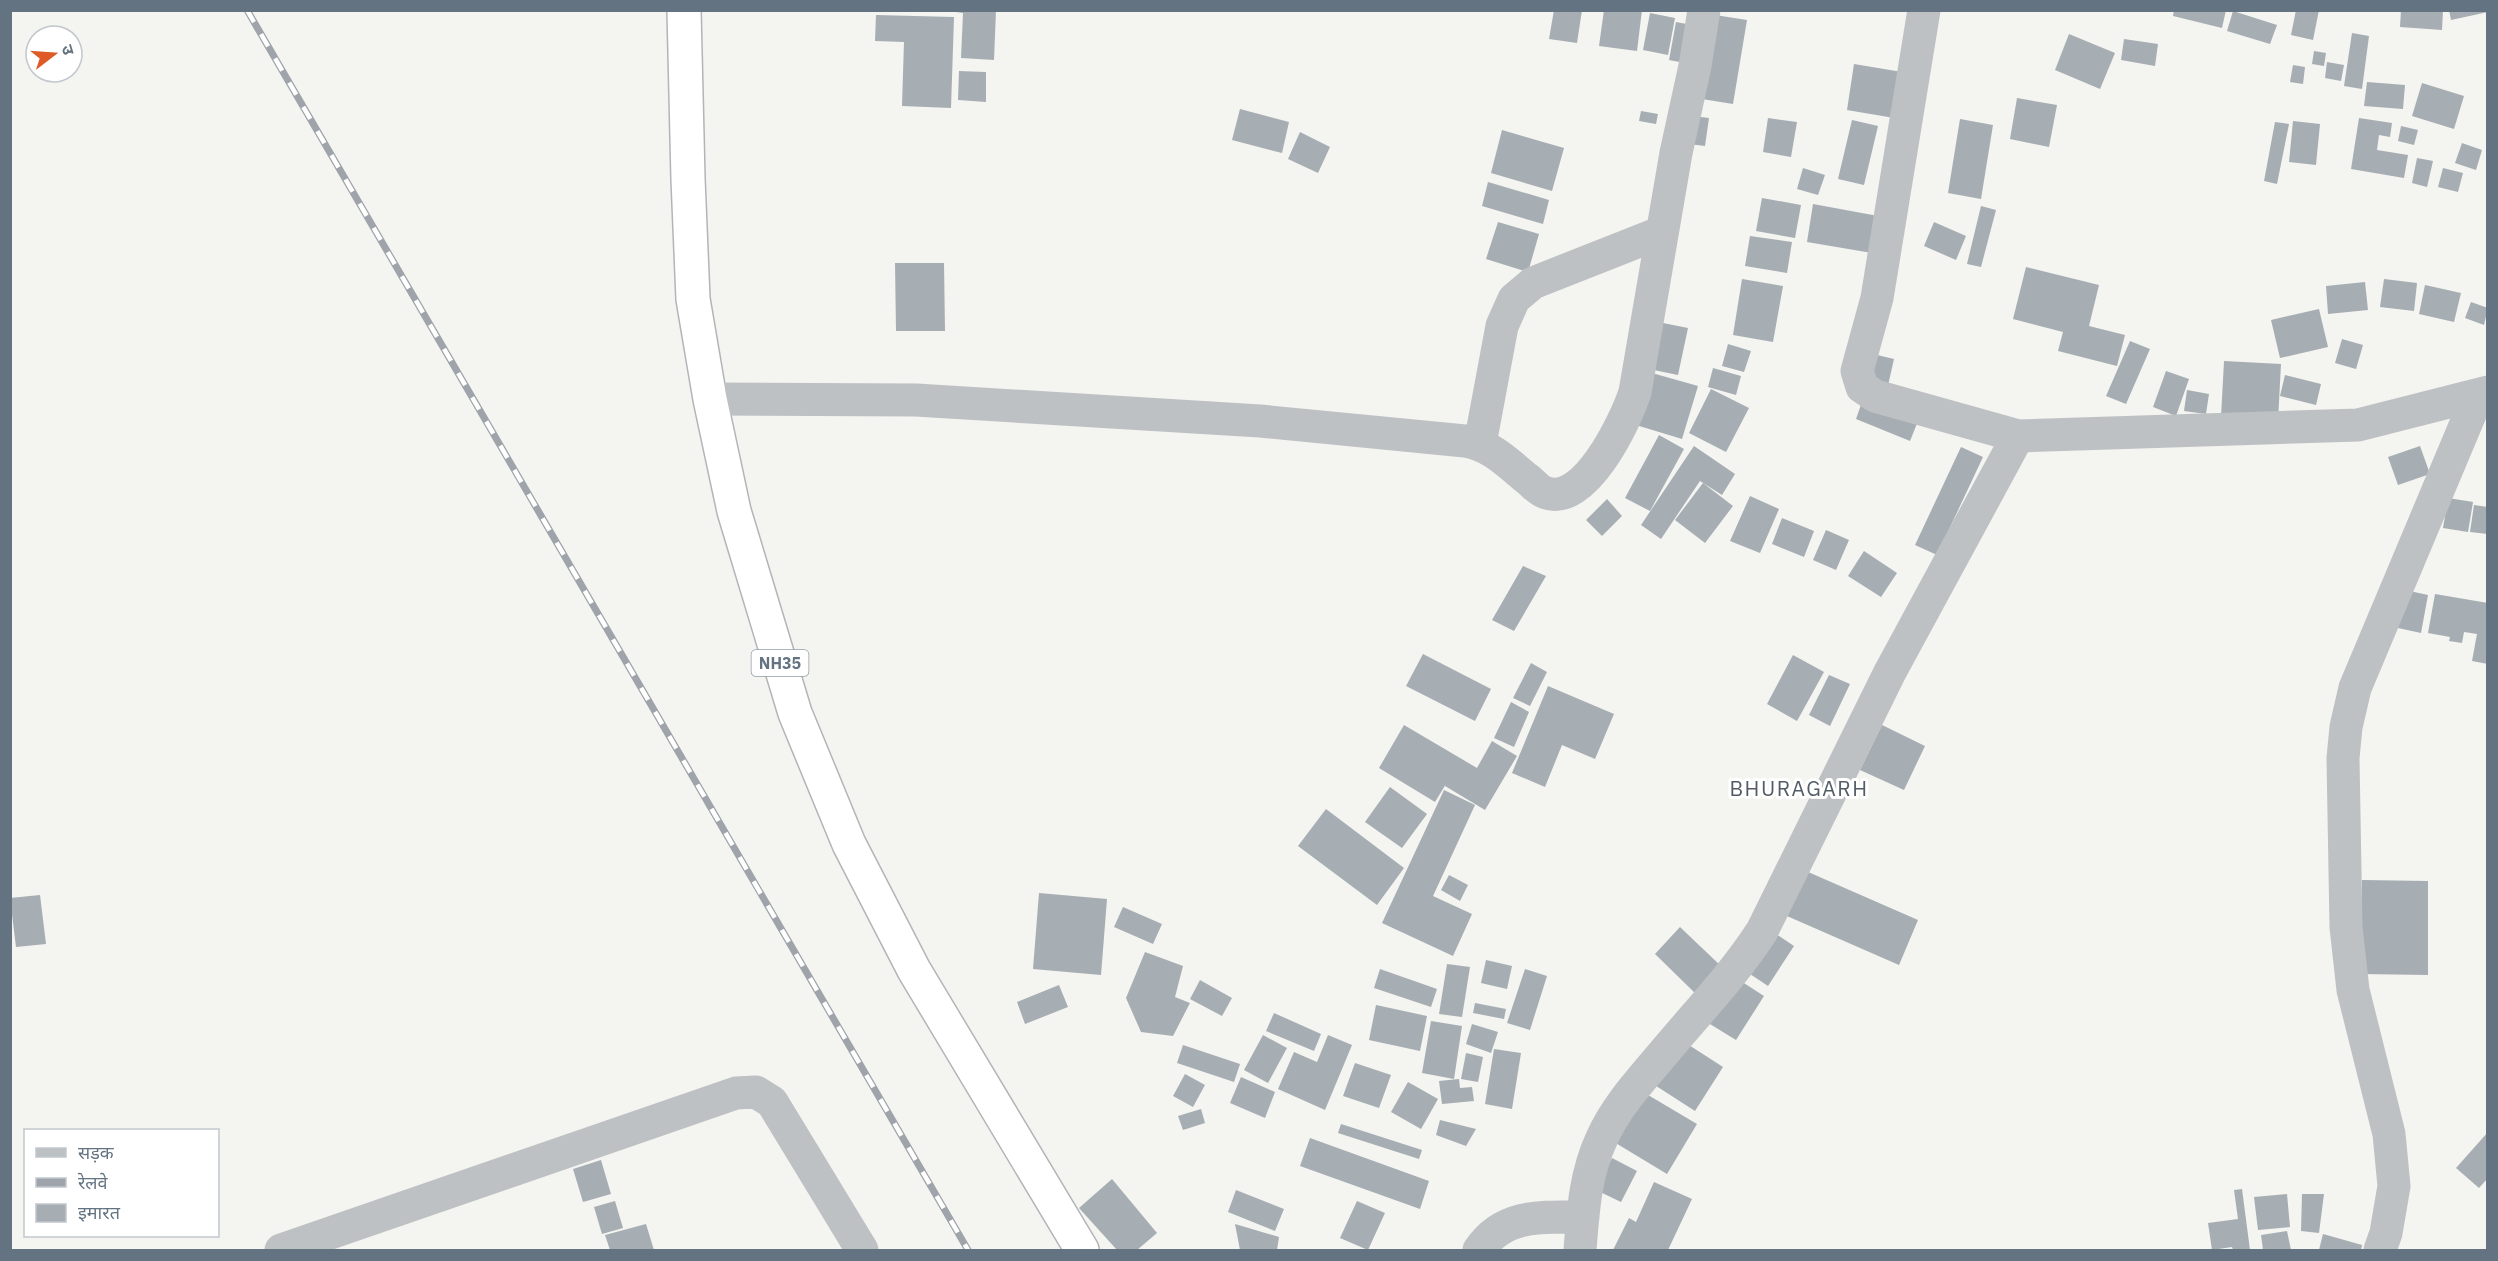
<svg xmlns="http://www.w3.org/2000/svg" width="2498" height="1261" font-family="'IBM Plex Sans','Noto Sans Devanagari',sans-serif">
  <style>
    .building { fill: #a6adb3 }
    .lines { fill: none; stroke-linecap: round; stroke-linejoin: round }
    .highway-casing { stroke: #b2b5b8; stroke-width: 36 }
    .minor { stroke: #bdc1c4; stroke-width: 33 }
    .highway { stroke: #fff; stroke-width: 33 }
    .rail-casing { stroke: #9ea4aa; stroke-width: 7 }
    .rail { stroke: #fff; stroke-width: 4.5; stroke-dasharray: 14; stroke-linecap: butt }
    .labels { text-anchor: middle; stroke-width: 6; stroke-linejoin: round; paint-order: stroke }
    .shield { fill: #fff; stroke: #929da7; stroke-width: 1.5 }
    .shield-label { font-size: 16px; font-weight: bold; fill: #647381 }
    .quarter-label { font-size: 21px; letter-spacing: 1.5px; fill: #525c66; stroke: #fff }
  </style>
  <rect width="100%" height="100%" fill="#f4f4f0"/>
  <path class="building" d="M956,10H996L994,60L961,58L963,13L956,12Z
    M1554,10H1582L1577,43L1549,39Z
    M1604,10H1642L1637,51L1599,46Z
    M2174,10H2226L2222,28L2173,16Z
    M2296,10H2319L2313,40L2291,35Z
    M2401,10H2443L2442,30L2400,27Z
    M2449,10H2488V12L2451,20Z
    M2233,11L2277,25L2270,44L2227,31Z
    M1650,13L1675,18L1668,55L1643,50Z
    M876,15L954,17L951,108L902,106L904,42L875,41Z
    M1715,15L1747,20L1733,104L1702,99Z
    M1676,22L1697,26L1690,64L1669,60Z
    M2352,33L2369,36L2362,89L2344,86Z
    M2069,34L2115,53L2100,89L2055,70Z
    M2124,39L2158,44L2155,66L2121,60Z
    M2314,51L2326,53L2324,66L2312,64Z
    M2327,62L2344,65L2341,81L2325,78Z
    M1854,64L1908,73L1900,119L1847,110Z
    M2293,65L2305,67L2303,84L2290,82Z
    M959,71L986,72V102L958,100Z
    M2367,82L2405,85L2403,109L2364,106Z
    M2422,83L2464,96L2454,129L2412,116Z
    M2017,98L2057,105L2049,147L2010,139Z
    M1240,109L1289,122L1282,153L1232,140Z
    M1641,111L1658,114L1656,124L1639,121Z
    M1685,115L1709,118L1705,146L1681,143Z
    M1768,118L1797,122L1791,157L1763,152Z
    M2359,118L2392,123L2390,137L2379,135L2377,150L2408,155L2404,178L2351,169Z
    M1960,119L1993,125L1981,199L1948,193Z
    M1852,120L1878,126L1864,185L1838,179Z
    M2293,121L2320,124L2316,165L2289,162Z
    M2275,122L2289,124L2277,184L2264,181Z
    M2401,126L2418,130L2414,145L2398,141Z
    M1502,130L1564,148L1552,191L1491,173Z
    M1300,132L1330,147L1318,173L1288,159Z
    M2462,143L2482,150L2476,170L2455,163Z
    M2417,158L2433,161L2427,187L2412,183Z
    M1803,168L1825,175L1818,195L1797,189Z
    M2443,168L2463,173L2458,192L2438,187Z
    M1488,182L1549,200L1543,224L1482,206Z
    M1762,198L1801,205L1795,238L1756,231Z
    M1813,204L1878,216L1872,253L1807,242Z
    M1981,206L1996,210L1981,267L1967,264Z
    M1498,222L1539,234L1528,272L1486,259Z
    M1934,222L1966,236L1956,260L1924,246Z
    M1750,236L1792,242L1787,273L1745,266Z
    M895,263H944L945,331H896Z
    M2026,267L2099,285L2089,326L2125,335L2117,366L2058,351L2063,332L2013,319Z
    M1742,279L1783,286L1773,342L1733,335Z
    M2384,279L2417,283L2414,311L2380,307Z
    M2365,282L2368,310L2328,314L2326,286Z
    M2425,285L2461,293L2454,322L2419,314Z
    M2471,302L2488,308L2484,325L2465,318Z
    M2319,309L2328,347L2280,358L2271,320Z
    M1658,322L1688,328L1678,375L1649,369Z
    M2342,339L2363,345L2356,369L2335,363Z
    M2130,341L2150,349L2126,404L2106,396Z
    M1728,344L1751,351L1744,372L1722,366Z
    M1873,354L1894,359L1887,390L1866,384Z
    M2224,361L2281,364L2278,421L2221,417Z
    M1713,368L1741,376L1736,395L1708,387Z
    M2166,371L2189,379L2176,416L2153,407Z
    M1652,373L1698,386L1682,439L1636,425Z
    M2285,375L2321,384L2316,405L2280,396Z
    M1711,389L1749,408L1726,452L1689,433Z
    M2187,390L2209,394L2206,414L2184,411Z
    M1863,399L1918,421L1910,441L1856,419Z
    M1659,435L1684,449L1650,511L1625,498Z
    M1694,446L1735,474L1722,495L1700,481L1661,539L1641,525Z
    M2420,446L2430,474L2398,485L2388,457Z
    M1961,447L1983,457L1937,555L1915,545Z
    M1703,483L1733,506L1705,543L1675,520Z
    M1750,496L1779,509L1760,553L1730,541Z
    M2448,498L2473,502L2468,532L2443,528Z
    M1607,499L1622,516L1602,536L1586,520Z
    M2474,505L2488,507V534L2470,532Z
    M1782,518L1814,531L1804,557L1772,544Z
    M1826,530L1849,540L1836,570L1813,560Z
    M1864,551L1897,573L1881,597L1848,576Z
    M1523,566L1546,576L1514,631L1492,620Z
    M2405,590L2428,595L2421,633L2398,628Z
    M2435,594L2488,603V664L2472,661L2477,634L2464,632L2462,643L2449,641L2450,637L2428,633Z
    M1423,654L1491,689L1475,721L1406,686Z
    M1793,655L1824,672L1797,721L1767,704Z
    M1531,663L1547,672L1530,706L1513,698Z
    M1829,675L1850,684L1830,726L1809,715Z
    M1548,686L1614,714L1595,759L1562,745L1545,787L1512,773Z
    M1511,702L1529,712L1514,747L1494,738Z
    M1404,725L1477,768L1492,741L1517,756L1485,810L1445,786L1446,784L1435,802L1379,768Z
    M1882,725L1925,746L1904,790L1860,770Z
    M1390,787L1427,814L1402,848L1365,822Z
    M1444,790L1475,805L1433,896L1472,914L1453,956L1382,923Z
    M1326,809L1404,868L1377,905L1298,846Z
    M1799,868L1918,920L1899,965L1780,913Z
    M1449,875L1468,885L1460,901L1441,890Z
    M2362,880L2428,881V975L2362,974Z
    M1039,893L1107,899L1101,975L1033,969Z
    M40,895L46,944L16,947L10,898Z
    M1123,907L1162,924L1153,944L1114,927Z
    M1680,927L1723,968L1697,995L1655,954Z
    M1770,930L1794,946L1768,986L1744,970Z
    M1145,952L1183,966L1175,997L1190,1003L1173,1036L1141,1032L1126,998Z
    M1486,960L1512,966L1507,989L1481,983Z
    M1447,964L1470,967L1462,1017L1439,1014Z
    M1380,969L1437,989L1431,1007L1374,988Z
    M1525,969L1547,976L1530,1030L1507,1023Z
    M1733,976L1764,996L1736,1040L1705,1021Z
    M1200,980L1232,998L1222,1016L1190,999Z
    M1059,985L1068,1007L1025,1024L1017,1002Z
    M1475,1003L1506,1009L1504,1019L1473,1013Z
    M1376,1005L1427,1016L1420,1051L1369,1040Z
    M1274,1013L1321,1034L1314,1051L1266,1031Z
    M1431,1021L1462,1026L1454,1079L1422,1073Z
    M1472,1024L1498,1032L1491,1053L1466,1044Z
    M1263,1035L1287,1048L1268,1083L1244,1070Z
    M1328,1035L1352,1045L1325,1110L1278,1089L1294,1052L1317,1062Z
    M1678,1038L1723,1067L1695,1111L1650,1082Z
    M1183,1045L1240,1064L1234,1082L1177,1063Z
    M1494,1049L1521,1053L1512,1109L1485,1104Z
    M1466,1053L1483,1057L1478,1082L1461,1079Z
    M1355,1063L1391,1075L1379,1108L1343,1096Z
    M1185,1074L1205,1085L1193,1107L1173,1096Z
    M1241,1077L1275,1092L1265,1118L1230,1103Z
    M1459,1079L1460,1088L1472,1087L1474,1101L1442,1104L1439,1081Z
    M1408,1082L1438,1099L1421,1129L1391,1112Z
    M1643,1092L1697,1124L1667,1174L1614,1142Z
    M1201,1109L1205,1123L1183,1130L1178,1116Z
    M1440,1120L1476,1129L1466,1146L1436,1135Z
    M1341,1124L1422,1150L1419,1159L1338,1133Z
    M2488,1132V1178L2479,1188L2456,1168Z
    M1310,1138L1429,1181L1420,1209L1300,1166Z
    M1612,1158L1637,1171L1621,1202L1596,1190Z
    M601,1160L611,1194L583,1202L573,1169Z
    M1112,1179L1157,1233L1137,1250H1117L1079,1208Z
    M1654,1182L1692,1199L1668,1250H1613L1629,1218L1636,1222Z
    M2242,1189L2250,1250H2233L2232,1247L2212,1250L2208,1223L2238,1219L2234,1190Z
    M1236,1190L1284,1209L1275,1231L1228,1212Z
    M2287,1194L2290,1227L2258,1230L2254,1197Z
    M2302,1194H2324L2319,1233L2301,1231Z
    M615,1201L623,1228L602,1234L594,1207Z
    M1357,1201L1385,1213L1368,1250L1340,1238Z
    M646,1224L654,1250H610L605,1235Z
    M1235,1224L1279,1237L1277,1250H1240Z
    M2287,1231L2291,1250H2263L2261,1235Z
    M2323,1234L2362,1245L2361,1250H2319Z"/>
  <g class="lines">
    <g class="highway-casing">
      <path id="highway" d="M684,10L688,179L693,299L710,399L734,511L795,713L849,844L914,970L1082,1250"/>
    </g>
    <path class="minor" d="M1924,10L1877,298L1857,371L1862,387L1875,396L2018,436L2358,425L2488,392
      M710,399L916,400L1260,421L1465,441C1490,445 1507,462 1526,478C1532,482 1538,490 1544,492C1584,510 1626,420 1635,392L1676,153L1695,66L1704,10
      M1480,444L1502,326L1514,299L1533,283L1662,232
      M281,1250L736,1093L756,1092L772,1102L862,1250
      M1479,1250C1504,1213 1543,1217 1583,1217
      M1580,1250C1583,1212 1585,1174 1602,1138C1616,1107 1639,1082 1661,1056C1695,1015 1733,976 1762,931L1890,672L2018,436
      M2380,1250L2386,1233L2394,1186L2389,1134L2353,990L2346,927L2343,758L2346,727L2355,688L2478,395"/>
    <use href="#highway" class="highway"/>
    <g class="rail-casing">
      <path id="rail" d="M247,10L968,1250"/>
    </g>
    <use href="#rail" class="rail"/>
  </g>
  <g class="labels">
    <rect class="shield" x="751.5" y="650" width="57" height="26" rx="4.5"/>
    <g class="shield-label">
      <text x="780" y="669">NH35</text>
    </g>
    <g class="quarter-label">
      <text x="1799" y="796">BHURAGARH</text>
    </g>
  </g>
  <rect width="2498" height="1261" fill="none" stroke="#647381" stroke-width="24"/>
  <rect x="24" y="1129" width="195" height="108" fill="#ffffff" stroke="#c1c7cd" stroke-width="1.5"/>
  <rect x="36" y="1148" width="30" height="9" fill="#bdc1c4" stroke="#c1c7cd" stroke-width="1.5"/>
  <text x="78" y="1159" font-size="18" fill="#647381">सड़क</text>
  <rect x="36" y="1178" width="30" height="9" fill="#9ea4aa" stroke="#c1c7cd" stroke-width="1.5"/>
  <text x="78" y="1189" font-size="18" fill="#647381">रेलवे</text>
  <rect x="36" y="1204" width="30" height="18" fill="#a6adb3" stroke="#c1c7cd" stroke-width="1.5"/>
  <text x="78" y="1219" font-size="18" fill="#647381">इमारत</text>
  <g transform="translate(54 54) rotate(73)"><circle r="28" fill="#ffffff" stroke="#c1c7cd" stroke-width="1.5"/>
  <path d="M0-4.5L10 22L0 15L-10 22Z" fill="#de5a27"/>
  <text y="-9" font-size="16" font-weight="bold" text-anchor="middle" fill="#647381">उ</text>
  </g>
</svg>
